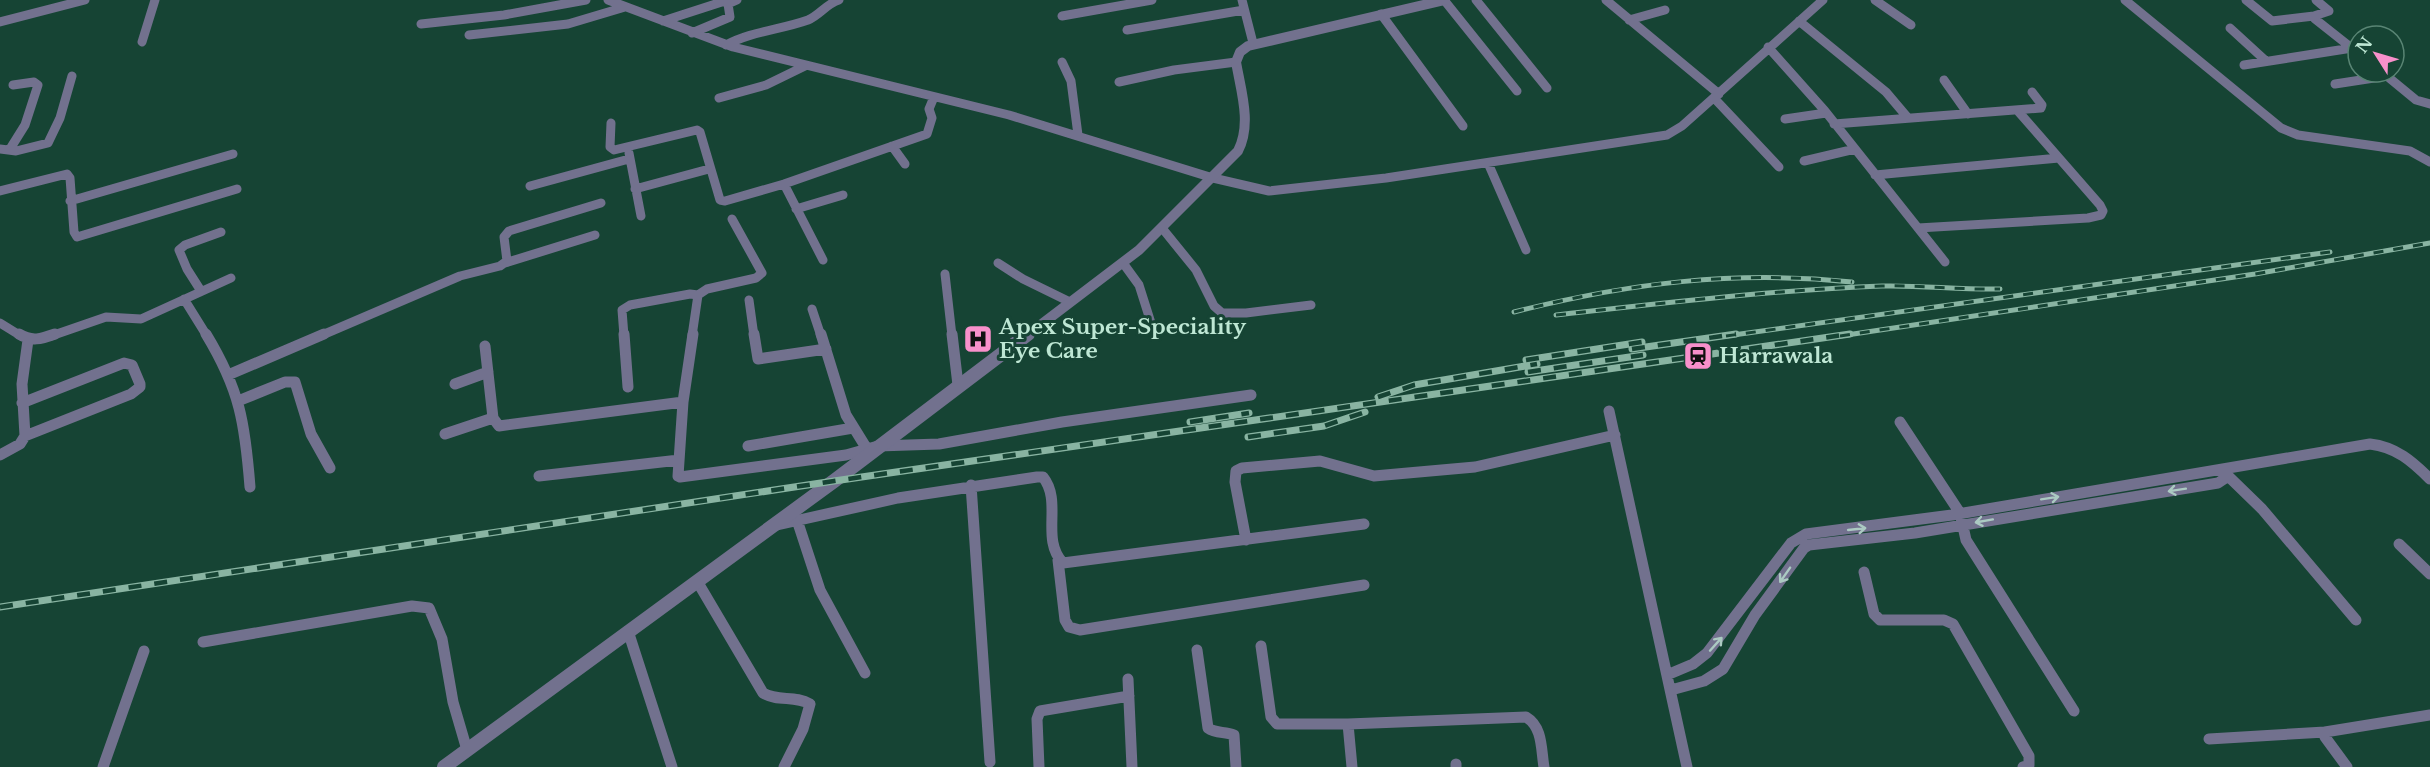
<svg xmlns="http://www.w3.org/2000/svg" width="2430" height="767" font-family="'Libre Baskerville',serif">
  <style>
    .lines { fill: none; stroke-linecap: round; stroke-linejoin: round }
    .minor-far1 { stroke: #72718e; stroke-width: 9 }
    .minor { stroke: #72718e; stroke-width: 11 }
    .tertiary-far1 { stroke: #72718e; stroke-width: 10 }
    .tertiary { stroke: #72718e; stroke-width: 14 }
    .rail-far1-casing { stroke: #89b4a2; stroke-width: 5 }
    .rail-casing { stroke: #89b4a2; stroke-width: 7 }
    .rail-far1 { stroke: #164434; stroke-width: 3; stroke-dasharray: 10; stroke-linecap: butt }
    .rail { stroke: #164434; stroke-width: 4.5; stroke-dasharray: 13; stroke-linecap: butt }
    .oneway { stroke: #abcac2 }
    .labels { text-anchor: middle; stroke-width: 6; stroke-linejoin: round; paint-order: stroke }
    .poi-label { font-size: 21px; font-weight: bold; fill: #bee7d4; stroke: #164434; text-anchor: start }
  </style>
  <rect width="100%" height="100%" fill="#164434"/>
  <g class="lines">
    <path class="minor-far1" d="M608,0L733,47L1009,115L1213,178L1269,191L1386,178L1667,135L1682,126L1823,0
      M1242,0L1253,43
      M1444,0L1517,91
      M1476,0L1547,88
      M1606,0L1719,94
      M1875,0L1911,25
      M2125,0L2281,128L2298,135L2410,151L2430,162
      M2246,0L2272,21L2314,16
      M2316,0L2329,11L2314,16L2315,19L2358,53
      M1381,14L1463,126
      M1062,16L1152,0
      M1629,20L1665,10
      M663,21L728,0
      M1799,21L1886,92L1908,118
      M0,22L85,0
      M421,24L504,15L586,0
      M2230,28L2266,61
      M1127,30L1244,10
      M692,33L730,17L728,4L737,0
      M469,35L568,24L625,7
      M142,42L155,0
      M726,45C752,31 780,30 808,20C820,15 826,4 839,0
      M1768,47L1825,111L1945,262
      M1062,62L1071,81L1078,135
      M2244,65L2352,48
      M2382,72L2416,100L2430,104
      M1944,80L1968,114
      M1119,82L1174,70L1236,62
      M2335,84L2387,76
      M719,98L766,85L805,66
      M1714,98L1779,167
      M1785,119L1826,113
      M611,123L610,147L614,150L697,130L700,132L720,200L725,201L784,184L927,134L932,118L929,109L934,97
      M1834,124L2041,108L2042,105L2032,92
      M892,146L905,164
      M0,149L16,151L48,143L60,118L72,76
      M10,149L25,125L38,85L34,82L13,85
      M629,153L641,216
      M1804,161L1855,149
      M1488,163L1526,250
      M1875,175L2059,158
      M784,184L823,260
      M530,186L629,159
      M635,189L709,169
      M0,191L67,174L70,178L74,232L77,237L237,189
      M70,201L233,154
      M796,209L843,195
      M1162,228L1196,270L1214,306L1222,313H1246L1311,305
      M1918,228L2088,218L2101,215L2103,211L2100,205L2017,110
      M505,263L595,235
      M998,263L1023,279L1070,302
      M1123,263L1139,285L1152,326
      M945,274L952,336
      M201,291L187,269L179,250L185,245L221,232
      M184,299L207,336
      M749,300L754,336
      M812,309L821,336
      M0,323L21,336
      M51,336L106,317L141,319L231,278
      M320,336L460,276L500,266L507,261L504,237L509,231L601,203
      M624,336L622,310L630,305L690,294L698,295
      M692,336L698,295L707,289L756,278L762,273L732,219"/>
    <path class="minor" d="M19,334C32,342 41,339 55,334
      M206,334C240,390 245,423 250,487
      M624,334L628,387
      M693,334L683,402L678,476L680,477L846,455L878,446L939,444L1062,422L1251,395
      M754,334L758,359L826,349
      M821,334L846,415L867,449
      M952,334L958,385
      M485,346L493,418L499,426L683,402
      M228,375L324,334
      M455,384L488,372
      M238,401L285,382H295L311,434L330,468
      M22,403L124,363L132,365L140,384V387L131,394L25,436
      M1609,411L1687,767
      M1900,422L1960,513L1966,540L2074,711
      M445,434L493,418
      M748,446L853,428
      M0,455L20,444L25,436L22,384L28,340
      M2225,473L2262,509L2356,620
      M539,476L679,460
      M971,485L990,762
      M797,520L820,590L865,673
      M777,525L898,498L1037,477H1043C1063,502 1040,539 1063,563L1364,524
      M1246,540L1235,482L1236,471L1242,468L1320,461L1374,476L1475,467L1615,435
      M2399,544L2430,574
      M1058,560L1065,620L1069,627L1080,630L1364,585
      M1864,572L1874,614L1880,620H1944L1953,624L2029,756V765L2023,767
      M697,581L763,693C778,702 795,695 810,704L803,729L784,767
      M628,631L672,767
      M203,642L412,606L429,608L442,639L453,702L467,750
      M1261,646L1271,717L1277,724H1348L1526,717C1543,727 1541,750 1544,767
      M1197,650L1208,728C1216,734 1225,731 1234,735L1236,767
      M1667,675L1693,664L1707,653L1791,543L1806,534L1952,515L2370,444C2396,447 2412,461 2430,479
      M1128,679L1132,767
      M1671,690L1704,681L1723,669L1755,615L1804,548L1809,545L1915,533L2218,483L2224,479L2226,469
      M1348,724L1352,767
      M2209,739L2325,732
      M1456,764V767
      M103,767L144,651
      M1039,767L1037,719L1040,711L1129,696
      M2347,767L2325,737V732L2430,715"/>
    <path class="tertiary-far1" d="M1026,336L1139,250L1238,151C1252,124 1241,91 1236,62L1240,52L1248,46L1445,0"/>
    <path class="tertiary" d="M444,767L834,481L1028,334"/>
    <g class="rail-far1-casing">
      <path id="rail-far1" d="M1514,312C1629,283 1734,270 1852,282
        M1556,315C1665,303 1773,290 1882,286C1921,285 1961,290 2000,289
        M1726,336L2330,252
        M1840,336L2255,274L2430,243"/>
    </g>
    <g class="rail-casing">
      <path id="rail" d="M1632,349L1736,334
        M1526,360L1642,342
        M1528,372L1643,355
        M1378,397L1414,385L1537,364
        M1190,422L1249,413
        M1248,437L1324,426L1365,412
        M0,607L834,481L1850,334"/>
    </g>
    <use href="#rail-far1" class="rail-far1"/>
    <use href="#rail" class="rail"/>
  </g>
  <defs><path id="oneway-shaft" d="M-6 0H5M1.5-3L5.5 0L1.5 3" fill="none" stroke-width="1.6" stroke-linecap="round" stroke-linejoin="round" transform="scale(1.5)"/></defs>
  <g class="oneway">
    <use href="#oneway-shaft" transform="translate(2177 490) rotate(171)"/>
    <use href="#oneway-shaft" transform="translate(2050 498) rotate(-9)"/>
    <use href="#oneway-shaft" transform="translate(1984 521) rotate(170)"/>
    <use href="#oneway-shaft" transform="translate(1857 529) rotate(-6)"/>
    <use href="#oneway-shaft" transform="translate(1785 575) rotate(125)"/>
    <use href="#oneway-shaft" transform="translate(1716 644) rotate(-48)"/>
  </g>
  <defs>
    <g id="hospital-square" transform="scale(1.5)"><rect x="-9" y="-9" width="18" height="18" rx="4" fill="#f890cb" stroke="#164434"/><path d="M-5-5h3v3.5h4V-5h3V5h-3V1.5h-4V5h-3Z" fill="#111"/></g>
    <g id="station-square" transform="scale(1.5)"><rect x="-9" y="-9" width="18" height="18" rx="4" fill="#f890cb" stroke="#164434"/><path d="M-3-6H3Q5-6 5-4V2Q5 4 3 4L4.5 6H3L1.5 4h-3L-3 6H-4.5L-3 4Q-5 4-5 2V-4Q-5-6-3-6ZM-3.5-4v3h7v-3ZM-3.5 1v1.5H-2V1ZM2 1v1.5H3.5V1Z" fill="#111"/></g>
  </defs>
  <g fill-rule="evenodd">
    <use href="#hospital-square" x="978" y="339"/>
    <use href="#station-square" x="1698" y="356"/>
  </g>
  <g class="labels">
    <g class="poi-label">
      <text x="999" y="334">Apex Super-Speciality<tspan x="999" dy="24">Eye Care</tspan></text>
      <text x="1719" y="363">Harrawala</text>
    </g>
  </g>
  <g transform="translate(2376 54) rotate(307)"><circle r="28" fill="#164434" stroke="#598574" stroke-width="1.5"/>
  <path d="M0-4.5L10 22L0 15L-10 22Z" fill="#f890cb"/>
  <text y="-9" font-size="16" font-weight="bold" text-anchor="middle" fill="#bee7d4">N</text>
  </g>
</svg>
